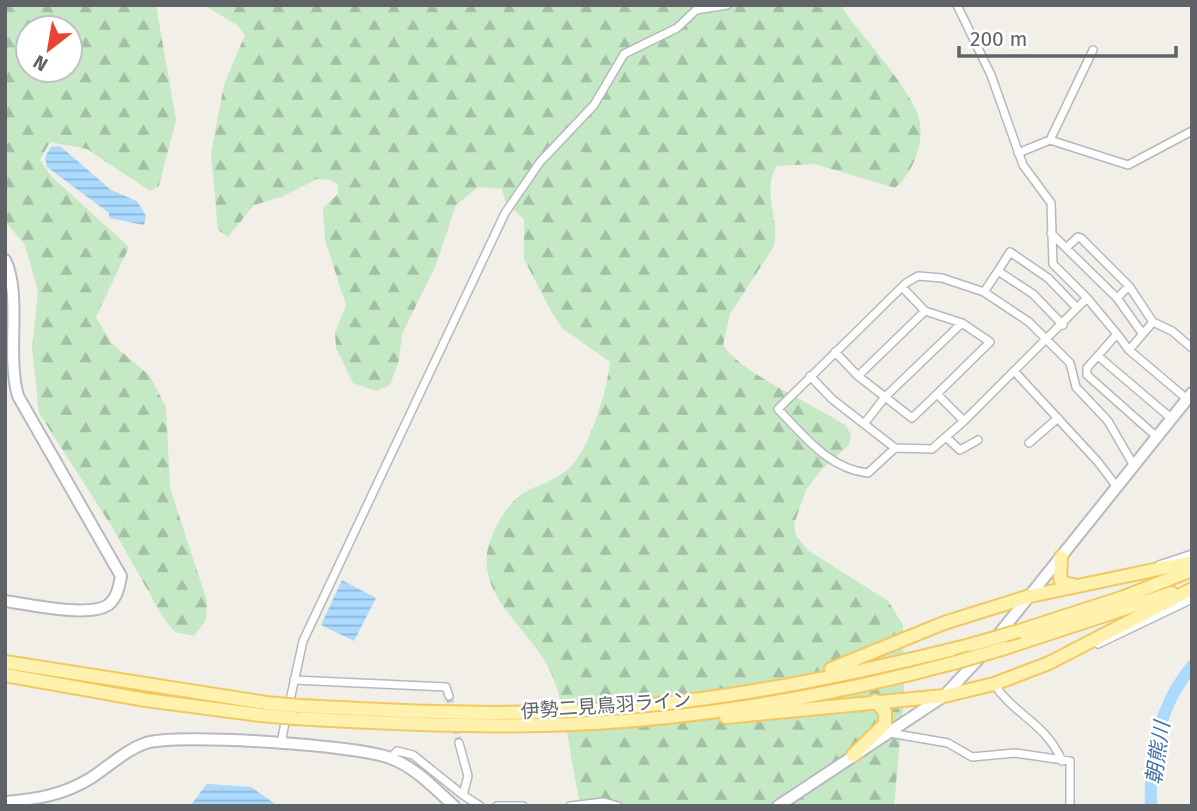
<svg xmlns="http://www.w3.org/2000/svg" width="1197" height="811" font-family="'Fira Sans','Noto Sans JP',sans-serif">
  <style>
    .forest { fill: url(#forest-firs); fill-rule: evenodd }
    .water { fill: url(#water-rules) }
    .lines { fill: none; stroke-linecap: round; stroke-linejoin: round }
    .river { stroke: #aadaff; stroke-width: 12 }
    .street-tunnel { stroke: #ccccc8; stroke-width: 7; stroke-dasharray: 7 3.5; stroke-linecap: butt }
    .street-casing { stroke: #b5b8bc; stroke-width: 10 }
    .secondary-casing { stroke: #b6babf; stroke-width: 14 }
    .primary-casing { stroke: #f2c960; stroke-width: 16 }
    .street { stroke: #fff; stroke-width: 7 }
    .secondary { stroke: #fff; stroke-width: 10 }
    .primary { stroke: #fff2af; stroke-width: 12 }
    .primary-bridge-casing { stroke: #f2c960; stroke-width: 16; stroke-linecap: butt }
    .primary-bridge { stroke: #fff2af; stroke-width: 12 }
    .labels { text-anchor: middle; stroke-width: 5; stroke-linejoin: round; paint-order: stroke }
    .street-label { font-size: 19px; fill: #5f6368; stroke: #fff }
    .water-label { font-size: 21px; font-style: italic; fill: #4174aa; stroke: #fff }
  </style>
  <defs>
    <pattern id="forest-firs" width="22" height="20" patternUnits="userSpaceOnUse" patternTransform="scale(1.75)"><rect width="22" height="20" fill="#c5e8c5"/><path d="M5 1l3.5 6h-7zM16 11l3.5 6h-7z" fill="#a3c0a4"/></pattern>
    <pattern id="water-rules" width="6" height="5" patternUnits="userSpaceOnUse" patternTransform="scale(1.75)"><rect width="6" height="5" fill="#aadaff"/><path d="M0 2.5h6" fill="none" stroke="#8eb4d2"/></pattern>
  </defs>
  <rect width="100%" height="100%" fill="#f1efe8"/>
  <path class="forest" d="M5,5H156L176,120L159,186L150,191L87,149L50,142L40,160L52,177L129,247L96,317L111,343L149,375L166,407L170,488L207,601L206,620L194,636L175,632L164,619L112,527L39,413L32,349L38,291L25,245L5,221ZM28,28H70V70H28Z
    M204,5H840C862,37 900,76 916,110C928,136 915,171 895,188L815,164L777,166C761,190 780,219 774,246L730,314L723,345C742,374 813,404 845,425L851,434L849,445L821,470L806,490L794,524L796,536L809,551L888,601L903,625L904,696L894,806H581C570,765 567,702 548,667C529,630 481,598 487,553C491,530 509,498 531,489C544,483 557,479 568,469C589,452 608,388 610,362L562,328L551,311L524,259V219L506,203L502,189L478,187L456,205L436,265L402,334L399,360L390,385L376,391L353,383L336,348L335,332L346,305L325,240L323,208L338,194V185L330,180L317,179L281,197L254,205L228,237L218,230L211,154L224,85L245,35L237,25Z"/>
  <path class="water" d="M60,146L111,190L137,201L146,216L144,225L109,218V213L47,167L45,157L51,147Z
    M342,580L376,598L354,641L321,625Z
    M207,784L251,787L278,806H190Z"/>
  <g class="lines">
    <path class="river" d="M1151,806C1149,754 1159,706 1192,666"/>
    <path class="street-tunnel" d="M449,696L459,743"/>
    <g class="street-casing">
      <path id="street" d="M957,5L991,75L1023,165L1051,203L1053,264L1087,298
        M1050,140L1093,50
        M1018,153L1050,140L1128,165L1192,131
        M1051,233L1066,248L1078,237L1081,238L1129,286L1153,322L1172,331L1192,348
        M1066,248L1117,298
        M998,271L1010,252L1048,278L1077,308
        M1129,286L1117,298L1142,333
        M984,292L998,271L1033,294L1063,325
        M925,311L962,323
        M1129,350L1153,322
        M835,352L858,376L912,418L937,394
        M1098,356L1172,419
        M1015,372L1098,462L1117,487
        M810,376L832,399L895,448L932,449L964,421L1087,298L1117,334
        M858,376L925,311L902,287
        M864,424L885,397L962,323L990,342L937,394L964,421
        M947,438L960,450L978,440
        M1158,438L1087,375V368L1117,334L1129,350L1187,399
        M1029,443L1058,418
        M895,448L868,473C829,469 804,436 778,409L906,283L918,276L942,278L984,292L1029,322L1070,363L1076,387L1108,421L1134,466
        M1159,565L1192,554
        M1098,644L1192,599
        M294,680L446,687L449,696
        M994,684C1015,716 1045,722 1062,761
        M289,705L303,641L505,213L540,162L594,105L624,54L677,28L696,10L727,5
        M890,733L948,743L972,757L1015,753L1070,761V806
        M459,743L468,776L463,795L480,806
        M281,744L286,717
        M390,758L397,751L413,755L463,795
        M497,806H523
        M570,806L604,802L618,806"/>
    </g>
    <g class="secondary-casing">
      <path id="secondary" d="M5,260C22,293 6,355 18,396L121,576C119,587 117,598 108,605C88,618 28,604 5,601
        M995,639L1192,393
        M5,802C38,799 63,795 91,778C109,766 126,750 146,743C178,733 357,745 390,758C415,767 434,788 454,806
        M778,806L944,696L983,654"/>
    </g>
    <g class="primary-casing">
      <path id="primary" d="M1061,557L1060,579L1066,584L1073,585
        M1019,631L1124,597L1192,570
        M1005,648L1172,593
        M5,662L266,703
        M831,669L944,623L1030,596L1192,562
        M5,675L146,700L261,715
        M300,706C382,710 463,715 545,712C689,708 831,680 970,645
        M726,717L944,696L994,684L1049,663L1192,589
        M295,718C378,723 461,727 544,725C682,722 823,698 957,662
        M853,755L885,724V712L875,701"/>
    </g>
    <use href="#street" class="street"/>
    <use href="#secondary" class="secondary"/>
    <use href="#primary" class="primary"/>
    <g class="primary-bridge-casing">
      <path id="primary-bridge" d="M970,645L1019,631
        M957,662L1005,648
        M266,703L300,706
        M261,715L295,718"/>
    </g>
    <use href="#primary-bridge" class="primary-bridge"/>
  </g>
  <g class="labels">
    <g class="street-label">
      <text transform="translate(606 705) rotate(-4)" y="7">伊勢二見鳥羽ライン</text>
    </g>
    <g class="water-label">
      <text transform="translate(1158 753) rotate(-82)" y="7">朝熊川</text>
    </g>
  </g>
  <rect width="1197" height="811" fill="none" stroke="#5f6368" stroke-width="14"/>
  <g transform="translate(49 49) rotate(211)"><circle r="33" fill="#ffffff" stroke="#bfc1c3" stroke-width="2"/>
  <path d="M0-5L12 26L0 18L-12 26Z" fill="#ea4335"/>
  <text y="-10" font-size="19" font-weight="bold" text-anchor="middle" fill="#5f6368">N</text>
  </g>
  <path d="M959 46v10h217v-10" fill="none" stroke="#5f6368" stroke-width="3.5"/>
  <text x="970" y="46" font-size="21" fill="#5f6368" stroke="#ffffff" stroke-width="5" paint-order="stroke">200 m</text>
</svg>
